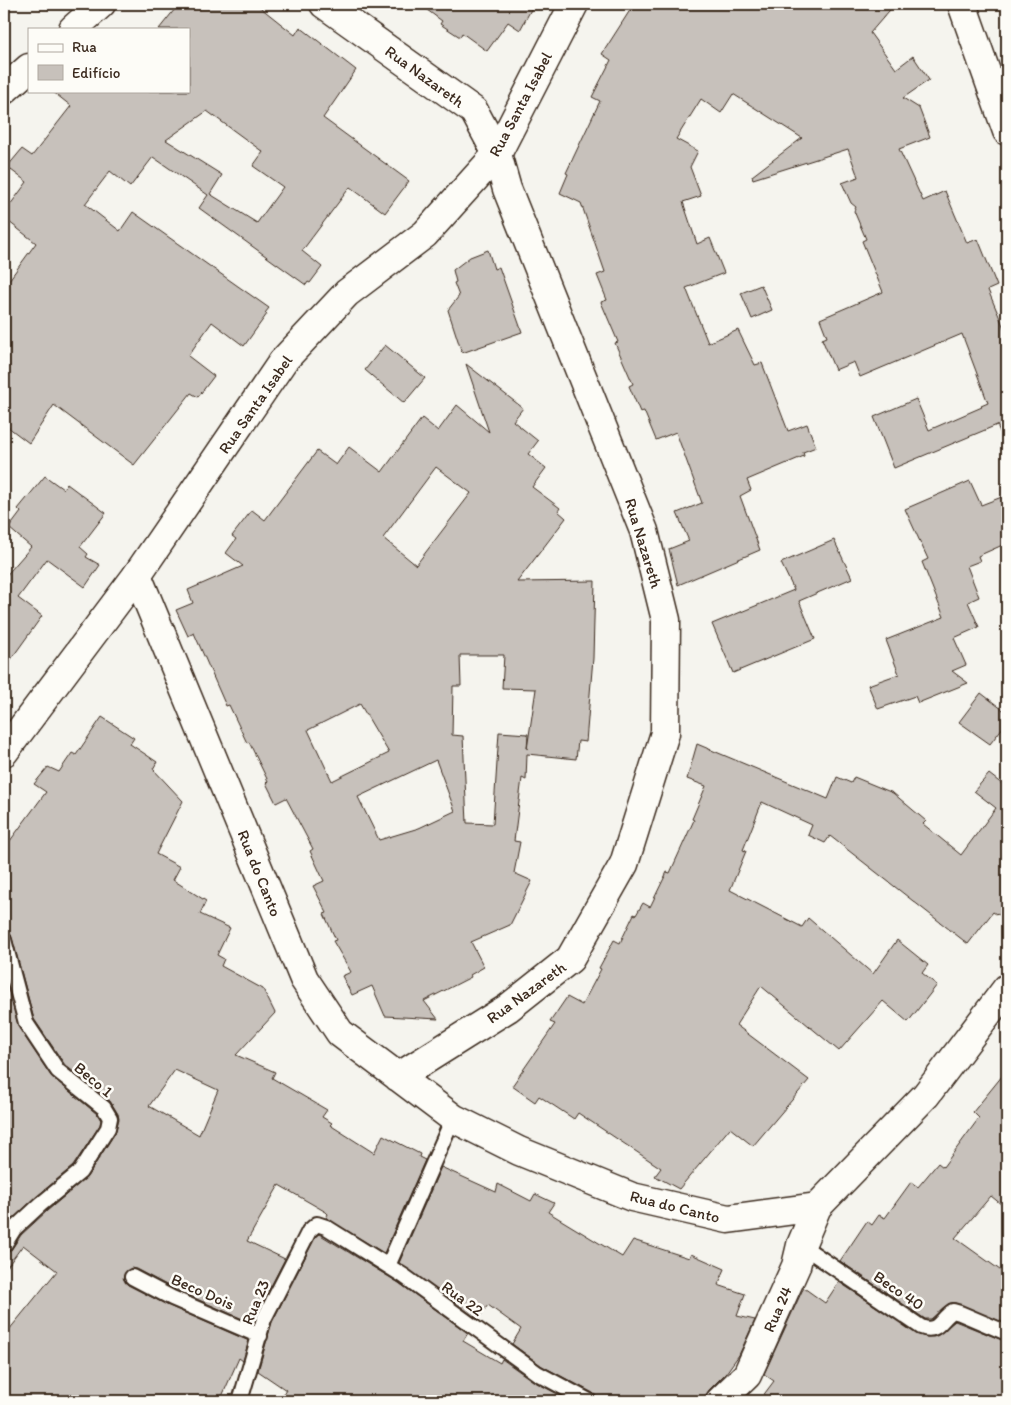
<svg xmlns="http://www.w3.org/2000/svg" width="1011" height="1405" font-family="Itim,sans-serif">
  <style>
    .building { fill: #c7c1bb; stroke: #3b2a1e; fill-rule: evenodd }
    .lines { fill: none; stroke-linecap: round; stroke-linejoin: round }
    .lane-casing { stroke: #3b2a1e; stroke-width: 18 }
    .street-casing { stroke: #3b2a1e; stroke-width: 31 }
    .secondary-casing { stroke: #3b2a1e; stroke-width: 31 }
    .lane { stroke: #fdfcf7; stroke-width: 14 }
    .street { stroke: #fdfcf7; stroke-width: 28 }
    .secondary { stroke: #fdfcf7; stroke-width: 28 }
    .labels { text-anchor: middle; stroke-width: 5; stroke-linejoin: round; paint-order: stroke }
    .street-label { font-size: 16px; fill: #3b2a1e; stroke: #fdfcf7 }
  </style>
  <rect width="100%" height="100%" fill="#f5f4ee"/>
  <filter id="ink" filterUnits="userSpaceOnUse"><feTurbulence type="fractalNoise" baseFrequency=".02" numOctaves="2"/><feDisplacementMap in="SourceGraphic" scale="10" xChannelSelector="R" yChannelSelector="G"/><feConvolveMatrix kernelMatrix="1 2 1 2 8 2 1 2 1" color-interpolation-filters="sRGB"/></filter>
  <g filter="url(#ink)">
    <path class="building" d="M179,4H256L295,35L300,27L356,70L323,118L409,181L385,213L350,187L302,251L322,267L310,283L308,282L306,285L199,208L208,195L153,157L130,187L110,171L85,204L120,231L133,212L269,308L265,313L267,314L244,346L212,322L188,356L214,376L198,397L191,393L134,465L54,405L29,443L4,424V287L36,243L4,218V213L27,182L7,167L22,149L32,156L71,106L52,91H189V29H159ZM207,111L263,152L253,166L283,187L257,223L210,194L222,175L166,140Z
      M419,4H534L520,30L508,22L487,51L462,33L460,37L440,24L442,21Z
      M634,4H895L870,33L896,69L913,56L929,80L903,98L919,108L930,137L899,149L923,201L945,191L967,243L978,239L997,286L988,290L1007,335V448L997,425L894,468L874,417L916,399L929,430L982,407L981,406L988,403L962,334L860,377L854,362L835,370L822,339L827,337L820,319L883,292L862,241L866,239L854,211L856,207L851,203L842,183L858,177L848,149L753,179L752,176L802,138L733,94L721,113L701,99L676,139L698,151L690,167L701,196L683,202L697,244L710,238L724,273L686,288L708,343L738,330L755,365L762,363L788,431L807,424L816,447L803,452L804,456L747,480L751,490L740,496L760,550L678,585L669,549L689,541L677,513L702,503L676,432L656,440L644,411L640,412L629,386L633,384L615,343L618,342L601,302L607,300L597,275L605,272L581,203L560,193L568,174L566,173L600,101L592,97L611,60L602,54Z
      M488,250L494,269L499,267L522,332L462,353L448,310L459,296L454,283L456,282L453,270L470,257Z
      M761,285L772,310L752,319L741,293Z
      M385,345L425,378L404,403L365,370Z
      M466,364L523,408L513,421L538,441L528,454L546,468L532,487L560,508L558,511L566,518L517,582L595,581L593,658L586,742L578,741L576,759L527,754L526,780L522,778L514,841L520,842L514,873L532,881L510,925L471,942L484,967L470,975L471,977L424,1001L438,1019L385,1016L372,986L352,995L342,976L351,972L333,941L336,940L324,914L327,913L313,886L324,881L310,851L313,849L286,798L276,803L266,783L268,781L249,742L247,743L229,705L226,706L194,633L188,636L176,610L193,603L188,590L243,566L226,553L236,539L232,536L252,510L265,520L317,451L336,465L349,447L382,472L422,418L438,431L457,405L489,432ZM436,467L471,493L416,565L383,538ZM460,655H504L502,688L536,689L527,749L528,734L499,732L493,824L467,823L463,736L452,735L453,686H461ZM360,704L389,753L332,781L308,730ZM436,760L455,811L419,828L379,840L358,797Z
      M45,476L63,489L67,484L106,513L80,547L88,554L86,557L100,565L85,587L47,559L18,598L42,616L4,669V578L31,547L9,528L21,512L18,509Z
      M970,481L981,505L1007,495V543L978,556L980,561L967,566L979,597L968,602L979,627L954,638L966,665L952,671L968,683L918,703L915,696L878,709L868,685L899,674L886,640L944,617L922,562L928,559L905,509Z
      M834,540L852,578L799,601L815,639L733,673L712,624L794,590L781,563Z
      M981,693L1007,713V722L990,744L959,722Z
      M102,717L134,738L130,744L157,762L153,769L183,801L156,854L180,867L173,880L206,901L200,914L230,928L217,955L224,959L221,966L263,989L275,1013L236,1055L275,1072L272,1078L327,1110L322,1117L332,1123L330,1125L374,1153L383,1135L420,1154L419,1157L425,1160L384,1253L326,1218L328,1214L326,1212L279,1185L247,1241L285,1259L256,1315L254,1324L176,1290L136,1269L131,1268L125,1273L123,1278L128,1285L169,1306L249,1341L243,1361L239,1358L220,1401H4V1336L57,1271L23,1245L4,1271V1254L11,1250L21,1235L47,1211L87,1177L115,1133L119,1119L118,1114L110,1101L65,1065L34,1019L12,938L10,934L4,931V849L46,792L34,784L48,767L59,772L72,753L76,755ZM175,1070L218,1090L199,1135L149,1106Z
      M697,744L828,799L837,777L851,783L854,777L893,793L926,821L923,824L961,855L996,808L974,791L989,774L1007,788V921L997,913L996,914L993,912L968,944L830,836L825,843L808,835L812,825L762,802L743,850L746,851L730,890L802,927L808,918L873,974L897,940L928,965L922,973L937,985L908,1022L883,1001L839,1051L761,986L736,1025L809,1080L753,1146L730,1128L679,1189L655,1176L661,1168L578,1113L574,1119L539,1096L535,1102L512,1086L555,1024L550,1022L567,997L582,1005L601,969L599,968L614,940L620,943L634,914L636,915L643,903L650,907L667,872L670,873L694,820L692,819L706,786L687,779Z
      M4,973L19,1028L51,1076L97,1114L101,1120L100,1125L73,1166L35,1198L8,1223L4,1229Z
      M1007,1070V1209L991,1196L955,1238L1007,1275V1324L955,1303L948,1304L931,1319H925L840,1261L867,1221L872,1225L879,1215L885,1218L911,1182L918,1187L938,1163L943,1167L979,1118L973,1112Z
      M441,1167L496,1192L498,1184L531,1201L535,1194L554,1203L548,1212L622,1257L633,1240L689,1258L691,1254L725,1269L718,1285L745,1294L737,1316L755,1320L739,1355L726,1373L709,1390L705,1396V1401H598L597,1397L593,1393L542,1366L512,1344L521,1329L488,1305L478,1319L399,1263Z
      M319,1234L399,1283L468,1333L463,1341L500,1363L502,1359L533,1381L571,1401H279L286,1390L258,1371L272,1322L316,1236Z
      M839,1282L919,1335L927,1337L938,1335L955,1321L1007,1342V1401H759L774,1381L764,1374L802,1291L804,1288L825,1303Z"/>
    <g class="lines">
      <g class="lane-casing">
        <path id="lane" d="M4,940L26,1023L58,1071L104,1108L110,1118L108,1128L80,1172L41,1204L14,1229L4,1245
          M801,1245L921,1327C938,1334 940,1319 953,1311L960,1313L1007,1333
          M388,1266L453,1118
          M132,1277L172,1298L260,1336
          M240,1401L264,1319L309,1231L317,1224L326,1227L404,1276L537,1373L589,1401"/>
      </g>
      <g class="street-casing">
        <path id="street" d="M324,4L474,111L497,154L507,189L644,531L666,620L665,733L624,864L570,959L508,1008L398,1077
          M137,575L304,979L340,1033L453,1118L519,1151L632,1197L728,1219L817,1207L926,1095L1007,988
          M720,1401L747,1375L796,1266L801,1245L817,1207"/>
      </g>
      <g class="secondary-casing">
        <path id="secondary" d="M962,4L1007,131
          M73,29L101,4
          M4,90L29,68
          M4,752L137,575L283,361L347,293L425,234L497,154L574,4"/>
      </g>
      <use href="#lane" class="lane"/>
      <use href="#street" class="street"/>
      <use href="#secondary" class="secondary"/>
    </g>
  </g>
  <g class="labels">
    <g class="street-label">
      <text transform="translate(425 76) rotate(36)" y="6">Rua Nazareth</text>
      <text transform="translate(520 104) rotate(-62)" y="6">Rua Santa Isabel</text>
      <text transform="translate(255 404) rotate(-55)" y="6">Rua Santa Isabel</text>
      <text transform="translate(644 543) rotate(73)" y="6">Rua Nazareth</text>
      <text transform="translate(260 873) rotate(68)" y="6">Rua do Canto</text>
      <text transform="translate(526 992) rotate(-36)" y="6">Rua Nazareth</text>
      <text transform="translate(94 1079) rotate(40)" y="6">Beco 1</text>
      <text transform="translate(675 1206) rotate(14)" y="6">Rua do Canto</text>
      <text transform="translate(899 1290) rotate(34)" y="6">Beco 40</text>
      <text transform="translate(203 1291) rotate(24)" y="6">Beco Dois</text>
      <text transform="translate(463 1298) rotate(36)" y="6">Rua 22</text>
      <text transform="translate(255 1302) rotate(-67)" y="6">Rua 23</text>
      <text transform="translate(777 1309) rotate(-66)" y="6">Rua 24</text>
    </g>
  </g>
  <rect width="1011" height="1405" fill="none" stroke="#fdfcf7" stroke-width="20"/>
  <rect x="10" y="10" width="991" height="1385" fill="none" stroke="#3b2a1e" stroke-width="2" filter="url(#ink)"/>
  <rect x="28" y="28" width="162" height="65" fill="#fdfcf7" stroke="#afa8a0"/>
  <rect x="38" y="44" width="25" height="8" fill="#fdfcf7" stroke="#afa8a0"/>
  <text x="72" y="52" font-size="15" fill="#3b2a1e">Rua</text>
  <rect x="38" y="65" width="25" height="15" fill="#c7c1bb" stroke="#afa8a0"/>
  <text x="72" y="78" font-size="15" fill="#3b2a1e">Edifício</text>
</svg>
